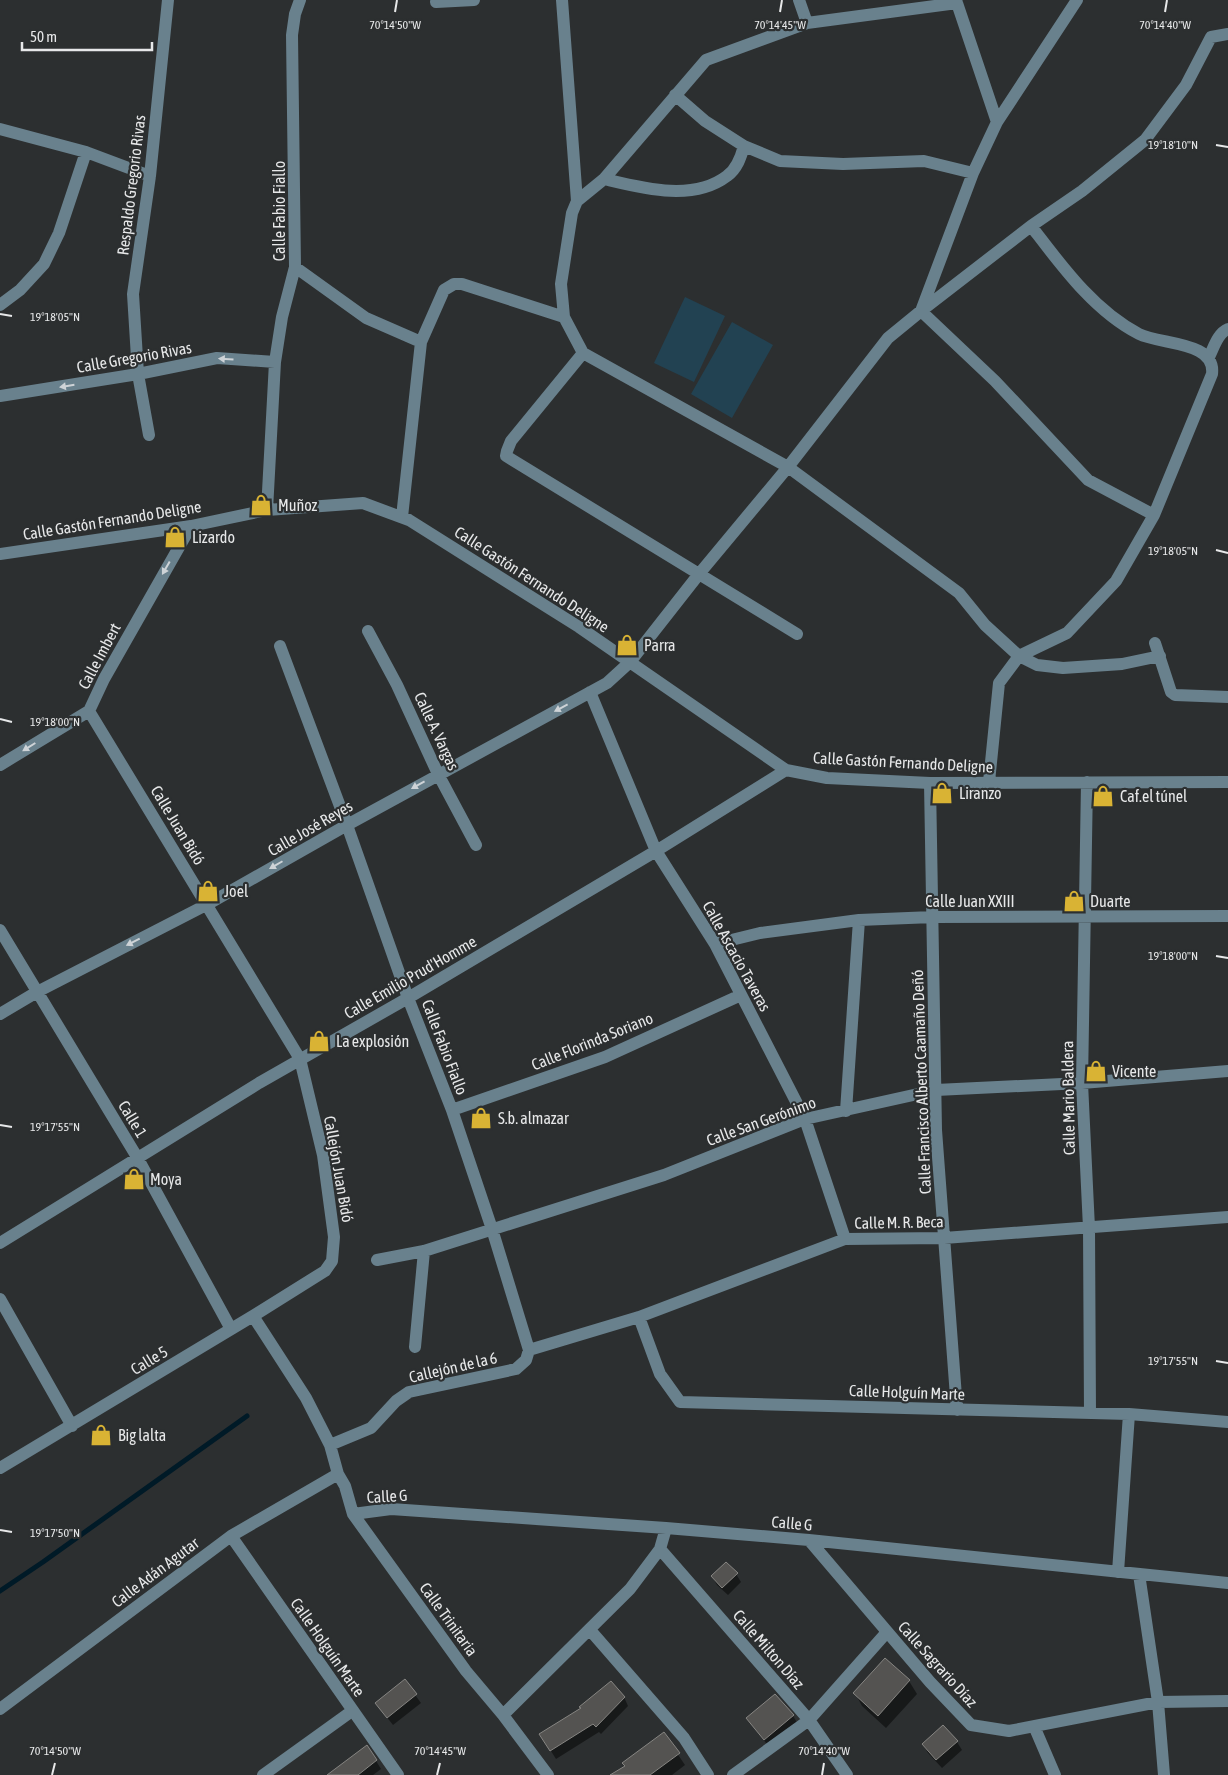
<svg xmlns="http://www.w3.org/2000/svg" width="1228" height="1775" font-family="'Asap Condensed',sans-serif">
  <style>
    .green { fill: #224252 }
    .shadow { fill: #0007 }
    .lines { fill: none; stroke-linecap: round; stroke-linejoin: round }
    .stream { stroke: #001a27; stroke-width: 5 }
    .building { fill: #545351; stroke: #868582 }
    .minor { stroke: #69818d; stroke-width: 12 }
    .oneway { fill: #ced3d7 }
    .ticks { fill: none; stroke: #e7e8e9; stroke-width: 2 }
    .labels { text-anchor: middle; stroke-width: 4.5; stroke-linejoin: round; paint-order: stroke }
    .street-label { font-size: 16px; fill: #e7e8e9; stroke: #2c2f30 }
    .poi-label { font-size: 16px; fill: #e7e8e9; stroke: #2c2f30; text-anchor: start }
    .ticks-label { font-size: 12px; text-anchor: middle; fill: #e7e8e9; stroke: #2c2f30; stroke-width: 4.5; stroke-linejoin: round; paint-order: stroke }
  </style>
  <rect width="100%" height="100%" fill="#2c2f30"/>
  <path class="green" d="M685,297L725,316L694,382L654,363Z
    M732,322L773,345L732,418L691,394Z"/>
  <path class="shadow" d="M736,1574L741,1582L728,1595L717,1585L712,1576Z
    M886,1660L909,1681L917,1694L886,1728L862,1706L855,1693Z
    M405,1681L421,1703L393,1725L382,1711Z
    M775,1696L793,1716L798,1724L769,1747L747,1718Z
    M624,1697L628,1706L601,1734L599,1732L556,1759L546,1743Z
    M664,1734L685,1765L672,1775H613L626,1767Z
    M957,1742L962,1750L942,1768L928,1753L923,1744Z
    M367,1746L381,1769L373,1775H339Z"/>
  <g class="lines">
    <path class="stream" d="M0,1591L43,1562L247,1416"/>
  </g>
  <path class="building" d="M726,1562L738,1573L722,1588L711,1576Z
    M885,1658L910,1680L878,1716L853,1693Z
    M405,1679L417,1694L387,1718L375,1703Z
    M611,1681L625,1697L596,1727L593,1724L550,1751L539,1734L581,1708L579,1707Z
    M775,1694L794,1715L764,1740L746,1718Z
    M943,1725L958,1741L936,1760L922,1744Z
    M664,1732L680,1753L650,1775H610L625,1766L622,1763Z
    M367,1745L377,1760L358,1775H327Z"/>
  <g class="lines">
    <path class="minor" d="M562,0L577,201
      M799,0L807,23
      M956,0L997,122
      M1077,0L997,122L973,173L921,311L995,381L1088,480L1154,515
      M436,2L474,0
      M957,3L807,23L706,60L604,179L577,201L572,213L561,284L564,317L583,353L788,467L959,593L985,625L1019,656L1037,665L1063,668L1122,664L1160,656
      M675,95L705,121L744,146L780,161L843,164L924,161L973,173
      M0,129L86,152L150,176
      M604,179C642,188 693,202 727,176C737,169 741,157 744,146
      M295,267L366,318L421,342
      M0,305L20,290L44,264L59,233L86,152
      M583,353L511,441L507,451L506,456L797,634
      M1209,357C1214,347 1218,333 1228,329
      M0,396L138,374L217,358L275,362
      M149,435L138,374L133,294L150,176L168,0
      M267,510L275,362L282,317L295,267L292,35L295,14L300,0
      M402,517L421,342L444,290L454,284H462L564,317
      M0,554L191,526L267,510L363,503L409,520L579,627L786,770L827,778L930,783L1228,782
      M368,631L397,685L438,774L476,845
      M1155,643L1171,692L1175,695L1228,697
      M280,646L347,825L408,998L452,1110L492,1229L529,1350
      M590,692L656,851L715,944L805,1119L845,1239
      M0,765L89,711L104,679L191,526
      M989,782L999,683L1019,656L1067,633L1116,581L1154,515L1212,374C1216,341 1161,345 1139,334C1094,311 1061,265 1031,226
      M1087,782L1082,1083L1089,1228L1090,1413
      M930,783L936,1130L957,1410
      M0,930L137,1157L231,1329
      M715,944L760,933L859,920L933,917L1228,916
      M0,1014L37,992L208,904L347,825L607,683L630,662L699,574L788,467L888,338L921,311L1031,226L1082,191L1145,140L1186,85L1211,37L1228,34
      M452,1110L605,1057L741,995
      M846,1111L859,920
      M0,1243L259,1083L408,998L656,851L786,770
      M377,1260L424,1251L664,1175L805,1119L936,1090L1082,1083L1228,1071
      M0,1299L72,1426
      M253,1316L306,1398L330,1445L338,1474L345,1486L353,1514L466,1671L503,1715L548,1775
      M639,1317L660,1374L680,1402L1129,1414L1228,1422
      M415,1347L424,1251
      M529,1350L639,1317L845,1239L944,1238L1228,1217
      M330,1445L371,1428L396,1401L409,1392L516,1369L526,1360L529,1350
      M0,1468L253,1316L325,1271L332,1261L334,1237L323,1155L300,1059L89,711
      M353,1514L391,1509L666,1528L809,1540L1228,1583
      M231,1536L398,1775
      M809,1540L930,1682L971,1725L1009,1731L1158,1702L1228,1701
      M660,1549L809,1720L847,1775
      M1118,1572L1129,1414
      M1139,1574L1158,1702L1164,1775
      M590,1630L684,1738L708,1775
      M0,1709L231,1536L338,1474
      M503,1715L630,1589L660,1549L666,1528
      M1034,1726L1055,1775
      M263,1775L352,1711
      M733,1775L809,1720L887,1632"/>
  </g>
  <defs><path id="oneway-solid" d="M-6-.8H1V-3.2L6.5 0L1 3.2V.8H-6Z" transform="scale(1.25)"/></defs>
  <g class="oneway">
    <use href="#oneway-solid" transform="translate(226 359) rotate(-176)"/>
    <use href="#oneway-solid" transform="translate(67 386) rotate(171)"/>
    <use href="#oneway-solid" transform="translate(166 568) rotate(120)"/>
    <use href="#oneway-solid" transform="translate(561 708) rotate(152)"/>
    <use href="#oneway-solid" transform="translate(29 747) rotate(148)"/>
    <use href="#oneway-solid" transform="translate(418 785) rotate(151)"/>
    <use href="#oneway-solid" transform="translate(276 865) rotate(150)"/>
    <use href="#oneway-solid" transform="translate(133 942) rotate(153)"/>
  </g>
  <path class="ticks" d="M395,12L397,0M780,12L782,0M1165,12L1167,0M1216,145L1228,147M0,314L12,316M1216,550L1228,553M0,719L12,722M1216,956L1228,958M0,1125L12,1127M1216,1361L1228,1363M0,1530L12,1532M52,1775L55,1763M437,1775L440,1763M822,1775L824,1763"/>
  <defs>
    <g id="shop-bare" transform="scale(1.725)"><path d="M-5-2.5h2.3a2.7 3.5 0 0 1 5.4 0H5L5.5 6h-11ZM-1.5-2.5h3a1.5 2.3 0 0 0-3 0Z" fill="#d9b334" stroke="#2c2f30" stroke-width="2.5" paint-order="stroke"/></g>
  </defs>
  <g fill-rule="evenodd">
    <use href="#shop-bare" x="261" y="505"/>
    <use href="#shop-bare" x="175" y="537"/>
    <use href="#shop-bare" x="627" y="645"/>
    <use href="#shop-bare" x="942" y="793"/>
    <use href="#shop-bare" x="1103" y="796"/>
    <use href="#shop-bare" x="208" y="891"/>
    <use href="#shop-bare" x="1074" y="901"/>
    <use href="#shop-bare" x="319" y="1041"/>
    <use href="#shop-bare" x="1096" y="1071"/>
    <use href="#shop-bare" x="481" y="1118"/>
    <use href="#shop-bare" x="134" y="1179"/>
    <use href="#shop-bare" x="101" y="1435"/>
  </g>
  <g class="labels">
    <g class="street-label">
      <text transform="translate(131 185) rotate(-83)" y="6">Respaldo Gregorio Rivas</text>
      <text transform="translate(279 211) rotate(-90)" y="6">Calle Fabio Fiallo</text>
      <text transform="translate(134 357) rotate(-10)" y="6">Calle Gregorio Rivas</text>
      <text transform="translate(112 520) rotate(-9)" y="6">Calle Gastón Fernando Deligne</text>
      <text transform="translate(532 579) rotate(33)" y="6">Calle Gastón Fernando Deligne</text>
      <text transform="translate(99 656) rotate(-62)" y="6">Calle Imbert</text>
      <text transform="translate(437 731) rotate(65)" y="6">Calle A. Vargas</text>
      <text transform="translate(903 762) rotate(3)" y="6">Calle Gastón Fernando Deligne</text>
      <text transform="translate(178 825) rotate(59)" y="6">Calle Juan Bidó</text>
      <text transform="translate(310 828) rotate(-30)" y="6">Calle José Reyes</text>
      <text x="970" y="907">Calle Juan XXIII</text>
      <text transform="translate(737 956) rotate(61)" y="6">Calle Ascacio Taveras</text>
      <text transform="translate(410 977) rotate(-30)" y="6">Calle Emilio Prud'Homme</text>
      <text transform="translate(592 1041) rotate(-22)" y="6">Calle Florinda Soriano</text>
      <text transform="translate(445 1047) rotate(69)" y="6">Calle Fabio Fiallo</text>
      <text transform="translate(921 1082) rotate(-92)" y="6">Calle Francisco Alberto Caamaño Deñó</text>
      <text transform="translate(1068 1098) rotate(-91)" y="6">Calle Mario Baldera</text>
      <text transform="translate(133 1119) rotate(59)" y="6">Calle 1</text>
      <text transform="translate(761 1121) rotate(-20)" y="6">Calle San Gerónimo</text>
      <text transform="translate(339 1169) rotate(80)" y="6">Callejón Juan Bidó</text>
      <text transform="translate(899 1222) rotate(-1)" y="6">Calle M. R. Beca</text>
      <text transform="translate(149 1360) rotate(-31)" y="6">Calle 5</text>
      <text transform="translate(453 1367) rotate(-13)" y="6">Callejón de la 6</text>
      <text transform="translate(907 1392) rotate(2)" y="6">Calle Holguín Marte</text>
      <text transform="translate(387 1496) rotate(-3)" y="6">Calle G</text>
      <text transform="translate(792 1523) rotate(5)" y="6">Calle G</text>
      <text transform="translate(155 1572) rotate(-37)" y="6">Calle Adán Agutar</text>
      <text transform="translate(449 1619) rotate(54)" y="6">Calle Trinitaria</text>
      <text transform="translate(328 1647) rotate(55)" y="6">Calle Holguín Marte</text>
      <text transform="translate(769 1649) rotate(49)" y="6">Calle Milton Díaz</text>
      <text transform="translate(938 1664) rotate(48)" y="6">Calle Sagrario Díaz</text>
    </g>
    <g class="poi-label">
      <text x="278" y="511">Muñoz</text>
      <text x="192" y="543">Lizardo</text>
      <text x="644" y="651">Parra</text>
      <text x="959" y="799">Liranzo</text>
      <text x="1120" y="802">Caf.el túnel</text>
      <text x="224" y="897">Joel</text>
      <text x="1090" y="907">Duarte</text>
      <text x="336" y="1047">La explosión</text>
      <text x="1112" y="1077">Vicente</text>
      <text x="498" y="1124">S.b. almazar</text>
      <text x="150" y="1185">Moya</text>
      <text x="118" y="1441">Big lalta</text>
    </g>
  </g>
  <g class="ticks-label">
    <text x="395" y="29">70°14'50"W</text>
    <text x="780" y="29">70°14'45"W</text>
    <text x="1165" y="29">70°14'40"W</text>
    <text x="1173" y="149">19°18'10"N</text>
    <text x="55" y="321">19°18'05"N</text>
    <text x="1173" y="555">19°18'05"N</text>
    <text x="55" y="726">19°18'00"N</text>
    <text x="1173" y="960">19°18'00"N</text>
    <text x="55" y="1131">19°17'55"N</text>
    <text x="1173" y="1365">19°17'55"N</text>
    <text x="55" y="1537">19°17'50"N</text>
    <text x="55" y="1755">70°14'50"W</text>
    <text x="440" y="1755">70°14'45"W</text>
    <text x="824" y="1755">70°14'40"W</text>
  </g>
  <path d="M22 42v8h130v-8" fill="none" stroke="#e7e8e9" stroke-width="2.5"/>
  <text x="30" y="42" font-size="15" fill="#e7e8e9" stroke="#2c2f30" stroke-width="4" paint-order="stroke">50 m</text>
</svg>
